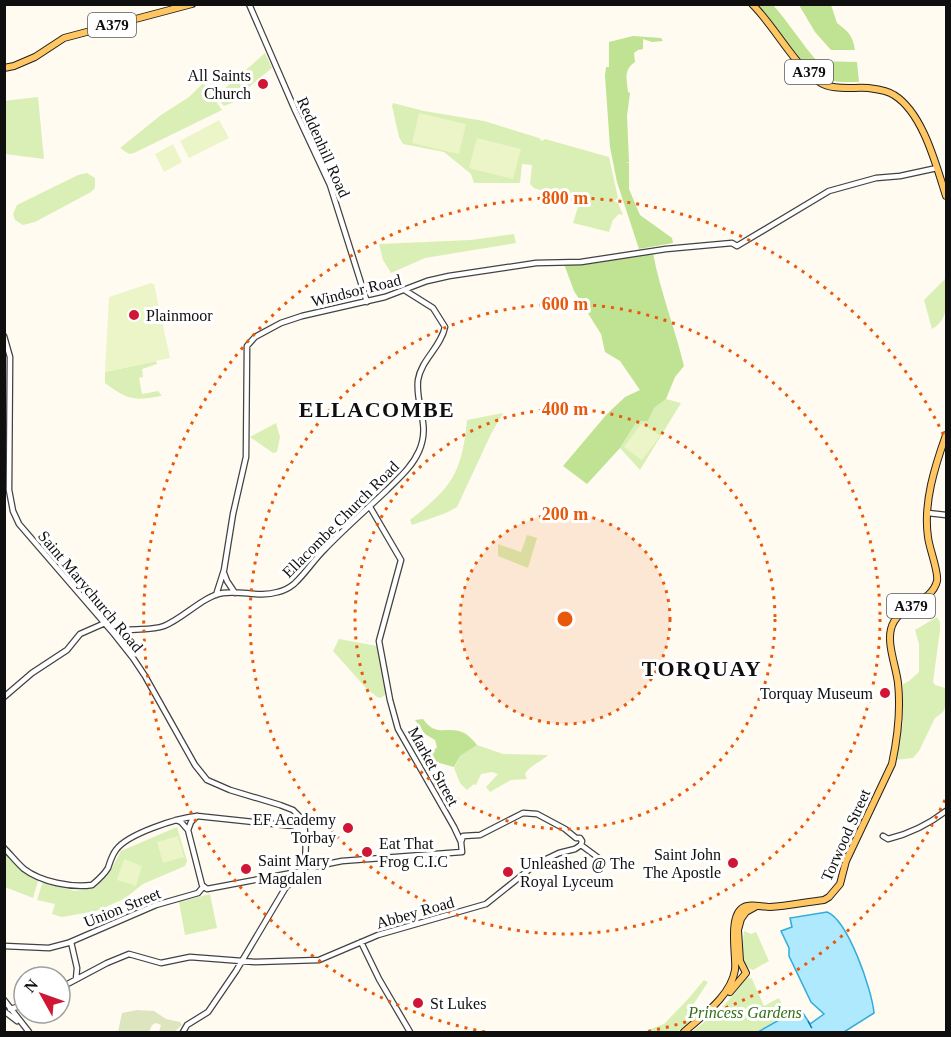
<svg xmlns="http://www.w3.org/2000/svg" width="951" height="1037" font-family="'Times New Roman',serif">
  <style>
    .green { fill: #daefb5 }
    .forest { fill: #c0e293 }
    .cemetery { fill: #dde5be }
    .pitch { fill: #ebf5c8 }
    .water { fill: #afe9fd; stroke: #2eacdd; stroke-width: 1.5 }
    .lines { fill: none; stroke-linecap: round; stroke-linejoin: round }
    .ferry { stroke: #097bb1; stroke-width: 1.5; stroke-dasharray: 8 6; stroke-linecap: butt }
    .minor-casing { stroke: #424242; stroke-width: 7 }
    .major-casing { stroke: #202020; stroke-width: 8 }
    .minor { stroke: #fff; stroke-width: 4.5 }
    .major { stroke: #ffc661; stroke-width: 6 }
    .ring { fill: none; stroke: #e8590c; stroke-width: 3; stroke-dasharray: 3 6 }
    .poi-dot { fill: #d01635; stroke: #fff; stroke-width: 2 }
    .labels { text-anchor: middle; stroke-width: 6; stroke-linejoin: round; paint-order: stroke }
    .shield { fill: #fff; stroke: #575757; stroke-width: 1.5 }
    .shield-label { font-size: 15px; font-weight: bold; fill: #0f0f0f }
    .poi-label { font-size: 16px; fill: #0f0f0f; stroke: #fff; text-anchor: start }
    .street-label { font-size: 16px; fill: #0f0f0f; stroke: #fff }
    .park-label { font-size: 16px; font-style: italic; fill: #346f17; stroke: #fff }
    .district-label { font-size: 22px; font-weight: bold; letter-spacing: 1.5px; fill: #0f0f0f; stroke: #fff }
    .centre { fill: #e8590c; stroke: #fff; stroke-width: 3 }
    .ring-label { font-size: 18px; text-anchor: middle; font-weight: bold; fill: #e8590c; stroke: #fff; stroke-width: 6; stroke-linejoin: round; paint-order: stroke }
  </style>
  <rect width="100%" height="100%" fill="#fffbf1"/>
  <path class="green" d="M265,53L272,68L249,87L250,96L224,106L217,98V95Z
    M203,83L222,110L134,153L129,154L120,148L161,115L189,97Z
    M38,97L44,159L5,154L4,101Z
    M393,103L424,111L484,121L539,138L542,141L545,139L609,157L618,198L614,201L618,203L623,215L619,214L613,220L609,232L573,223L579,204L534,188L530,184L532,165L522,164L520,183H474L471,174L444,152L403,144L399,137L392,106Z
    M87,173L95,178V188L91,192L35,222L23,225L15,220L13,214L17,205L78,175Z
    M514,234L516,243L425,258L391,273L383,260L379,244L471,240Z
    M946,278C946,297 951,318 932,329L924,300Z
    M156,361L157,364L142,369L143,377L139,378L142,394L158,391L162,396C133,401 128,400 105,383V372Z
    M666,399L681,403L640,470L620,448L637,421H648L654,408Z
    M503,413L491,434L457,507L446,513L412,525L410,520C451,488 462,474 467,420Z
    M276,423L280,437L277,452L273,453L250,437Z
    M527,535L537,538L528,568L498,556V544L521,552Z
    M937,617L940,622V630L933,682L935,685L945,688L946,705L943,712L935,718L919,751L913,758L895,760L903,723V684L909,681L919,672V644L915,630Z
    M339,639L377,646L386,694L381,698L377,697L366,688L333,651Z
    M477,745L503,754L548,755C541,762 529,766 525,774L527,779L511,780L490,792L486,787L498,774L492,772L481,774L476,785L474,784L467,790L460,783L454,768L460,756Z
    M177,827L187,861L185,866L143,884L124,899L96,911L62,917L52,914L55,904L37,900L43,881L74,891L93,888L108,875L121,851Z
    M4,852L27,873L39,878L33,898L5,887Z
    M210,894L217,928L185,935L179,902Z
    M744,931L751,934L756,932L769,961L753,970C738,966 743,944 744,931Z
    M745,976L752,979L764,1006L779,998L785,1011L789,1010L790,1013L758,1032H692C711,1016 736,999 745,976Z
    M704,980L708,982L691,1008L693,1014H699L680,1030L677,1032H643L664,1024L688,999Z"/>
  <path class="forest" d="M757,5H773C789,23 801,43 817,61L857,62L859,82C847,82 833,83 822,77C806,70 770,20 757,5Z
    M799,5H831L837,23C848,31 853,36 855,50H831L815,32Z
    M633,36L661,38L663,41L652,42L643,39V49L638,50L634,53L635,62C623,70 627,80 628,92L630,93L627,116L629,162L626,163H629V189L640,215L672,238L673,243L639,249L617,182L610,147L605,76L606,67H609V42Z
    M653,253C660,291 675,328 684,366L675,377L666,399L654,408L648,421H637L620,448L587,484L563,466L607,414L625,397L640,390L620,361L605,352L601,334L574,291L564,264L597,263Z
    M423,719C437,739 449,724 466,734C470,737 474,741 477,745L460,756L454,767L436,762L429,756L437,747L435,740L425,734L415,720Z"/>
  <path class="cemetery" d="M137,1010L154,1011L166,1019L180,1022L182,1025L174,1032H159L161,1025L156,1023L152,1025L149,1032H118L122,1013Z"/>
  <path class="pitch" d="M419,113L466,124L459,154L412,143Z
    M219,120L229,138L189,158L180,141Z
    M477,138L521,149L513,179L469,168Z
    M173,144L182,162L164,172L155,154Z
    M151,283L154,284L170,358L105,372L109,297Z
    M642,423L660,436L642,460L624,447Z
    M178,836L184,857L163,863L157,842Z
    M124,859L142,866L136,886L117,880Z"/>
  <path class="water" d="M827,912C848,920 872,990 874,1013L844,1032H758L788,1015L801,1010L810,1024L824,1014L811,1002L789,956V948L781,931L792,927L790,918Z"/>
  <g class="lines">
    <path class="ferry" d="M808,1021L814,1032"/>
    <g class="minor-casing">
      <path id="minor" d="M249,4L295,110L330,185L367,302
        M4,336L10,357L9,490L13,511L19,524L114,634L133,658L145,676L195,765L207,780L230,790L280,805L293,810L304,821L305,833
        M928,513L946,515
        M224,573L227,581L235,593
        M216,595L224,570L233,514L246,457L247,346L255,337L281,323L302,316L385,297L427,281L449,276L536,263L581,262L666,249L732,243L737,246L829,191L876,178L900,176L937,168
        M114,634C129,626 148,632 164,626C184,618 203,596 223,593C242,590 259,598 278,592C283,591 289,588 294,584C305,574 313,561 324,550C344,529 366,510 387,490C399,478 412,467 419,451C431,424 415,406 418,380C421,360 441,347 445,327L433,308L406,291
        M4,697L32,673L67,650L80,634L105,623
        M188,830L191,822L197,816
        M883,836L888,839C909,834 929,824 946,811
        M461,842L463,836L480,835L523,813L537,814L565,829L576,838H580L582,841L581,845
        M581,845L604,862
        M4,848C11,855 17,863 24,869C41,882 72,888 92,885C98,880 104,875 108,868C110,862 112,855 116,850C127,834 177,818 197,816L293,826L302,830L306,835L305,869L297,872L207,889L202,885L188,830L181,822L176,820
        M306,857L317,866L342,861L462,852L461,842L454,827L398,729L390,700L379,641L401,560L370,507
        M71,942L77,968L76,979
        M361,942L379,979L410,1032
        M4,946L49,948L68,943L156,905L198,893L203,887
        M60,988L107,963L129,954L161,963L190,957L255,962L319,960L378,935L486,904L536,864L559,853L575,849L581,845
        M4,1000L29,1032
        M10,1009L24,1005
        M4,1011L17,1021
        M183,1032L187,1025L208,1012L236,971L286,887L304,870"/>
    </g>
    <g class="major-casing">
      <path id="major" d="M752,4C776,28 791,61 818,81C831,91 852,87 868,88C876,89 887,90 894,95C923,113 936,165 946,196
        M4,68L14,66L35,57L64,38L192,4
        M730,992L746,973L740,961L738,930L741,919L746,912L755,907
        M684,1032C702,1016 731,996 735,970C737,956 726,911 747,906C753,904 763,907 770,907C788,906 806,902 824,900L829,897L840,884L846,861L892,764C898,736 901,711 898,683C896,666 887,645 891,629C897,604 931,605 937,581C939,572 929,548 928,537C923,503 935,466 946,435"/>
    </g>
    <use href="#minor" class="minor"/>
    <use href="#major" class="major"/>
  </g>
  <circle cx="565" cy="619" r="105" fill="#e8590c" fill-opacity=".12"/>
  <g class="ring">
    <circle cx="565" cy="619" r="105"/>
    <circle cx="565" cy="619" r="210"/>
    <circle cx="565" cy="619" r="315"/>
    <path d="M945 800A421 421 0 0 1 645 1032M485 1032A421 421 0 1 1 945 438"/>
  </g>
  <g class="poi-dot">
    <circle cx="263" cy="84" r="6"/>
    <circle cx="134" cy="315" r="6"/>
    <circle cx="885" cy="693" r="6"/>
    <circle cx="348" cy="828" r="6"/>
    <circle cx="367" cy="852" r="6"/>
    <circle cx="733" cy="863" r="6"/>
    <circle cx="246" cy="869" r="6"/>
    <circle cx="508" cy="872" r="6"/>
    <circle cx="418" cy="1003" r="6"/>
  </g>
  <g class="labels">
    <g class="shield">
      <rect x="88" y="13" width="48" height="24" rx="4.5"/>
      <rect x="785" y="60" width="48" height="24" rx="4.5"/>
      <rect x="887" y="594" width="48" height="24" rx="4.5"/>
    </g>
    <g class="shield-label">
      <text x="112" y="30">A379</text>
      <text x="809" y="77">A379</text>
      <text x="911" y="611">A379</text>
    </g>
    <g class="poi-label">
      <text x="251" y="81" text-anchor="end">All Saints<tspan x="251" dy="18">Church</tspan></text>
      <text x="146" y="321">Plainmoor</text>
      <text x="873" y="699" text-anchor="end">Torquay Museum</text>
      <text x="336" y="825" text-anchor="end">EF Academy<tspan x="336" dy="18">Torbay</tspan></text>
      <text x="379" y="849">Eat That<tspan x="379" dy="18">Frog C.I.C</tspan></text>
      <text x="721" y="860" text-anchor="end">Saint John<tspan x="721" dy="18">The Apostle</tspan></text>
      <text x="258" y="866">Saint Mary<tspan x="258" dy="18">Magdalen</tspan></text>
      <text x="520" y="869">Unleashed @ The<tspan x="520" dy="18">Royal Lyceum</tspan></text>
      <text x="430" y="1009">St Lukes</text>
    </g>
    <g class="street-label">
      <text transform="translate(324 147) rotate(66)" y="6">Reddenhill Road</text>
      <text transform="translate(356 290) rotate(-14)" y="6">Windsor Road</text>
      <text transform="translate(340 519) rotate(-45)" y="6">Ellacombe Church Road</text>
      <text transform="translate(91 591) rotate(50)" y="6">Saint Marychurch Road</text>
      <text transform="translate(434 766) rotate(61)" y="6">Market Street</text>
      <text transform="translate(845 835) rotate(-66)" y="6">Torwood Street</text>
      <text transform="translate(122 907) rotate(-22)" y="6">Union Street</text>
      <text transform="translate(415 912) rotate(-16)" y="6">Abbey Road</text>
    </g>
    <g class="park-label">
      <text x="745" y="1018">Princess Gardens</text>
    </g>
    <g class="district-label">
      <text x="377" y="417">ELLACOMBE</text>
      <text x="702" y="676">TORQUAY</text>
    </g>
  </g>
  <circle cx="565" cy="619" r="9" class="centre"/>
  <g class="ring-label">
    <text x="565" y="204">800 m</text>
    <text x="565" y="310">600 m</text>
    <text x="565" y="415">400 m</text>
    <text x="565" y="520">200 m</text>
  </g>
  <rect width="951" height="1037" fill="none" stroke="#0f0f0f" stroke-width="12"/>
  <g transform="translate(42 995) rotate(310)"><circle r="28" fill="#ffffff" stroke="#9f9f9f" stroke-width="1.5"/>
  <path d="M0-4.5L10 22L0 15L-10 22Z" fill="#d01635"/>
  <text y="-9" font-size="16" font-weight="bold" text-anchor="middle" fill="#0f0f0f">N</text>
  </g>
</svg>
